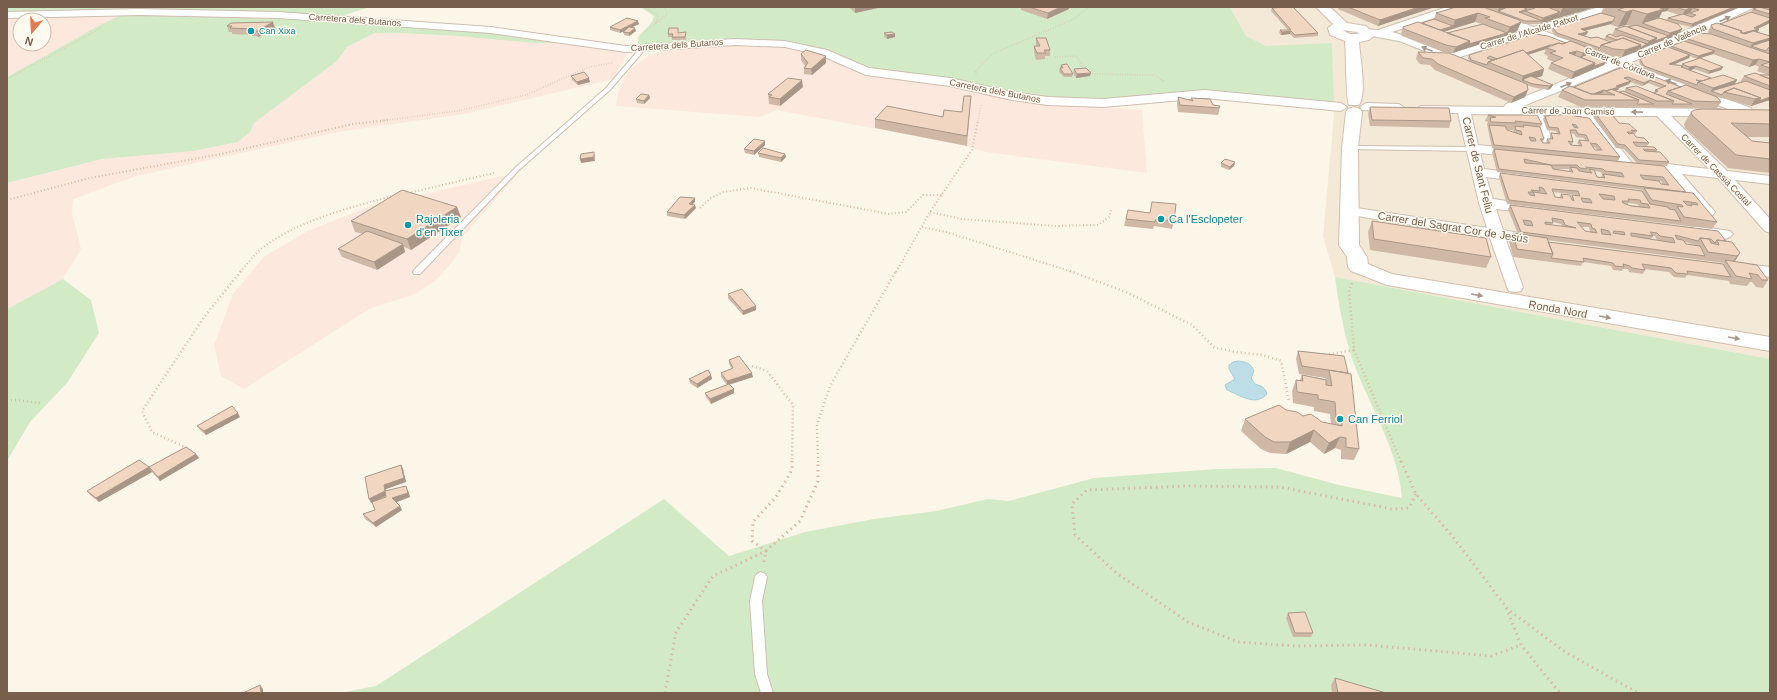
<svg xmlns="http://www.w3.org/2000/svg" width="1777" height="700" font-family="Helvetica,sans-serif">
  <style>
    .residential { fill: #f4e8d7 }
    .commercial { fill: #fce8dd; fill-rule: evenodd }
    .green { fill: #d3eac7 }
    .water { fill: #bddee6; stroke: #a4cdd8 }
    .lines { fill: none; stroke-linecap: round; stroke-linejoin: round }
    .lane-casing { stroke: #cebeaf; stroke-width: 2 }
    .street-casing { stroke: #cebeaf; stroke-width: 2 }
    .secondary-casing { stroke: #d1bfac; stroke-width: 2 }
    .path-far3 { stroke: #d7baa4; stroke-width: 1.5; stroke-dasharray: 0.5 2; stroke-linecap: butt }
    .path-far2 { stroke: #d7baa4; stroke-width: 2; stroke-dasharray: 1 2.5; stroke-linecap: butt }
    .path-far1 { stroke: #d7baa4; stroke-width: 2.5; stroke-dasharray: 1 3; stroke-linecap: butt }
    .path { stroke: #d7baa4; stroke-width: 3; stroke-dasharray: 1.5 4; stroke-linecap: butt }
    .lane { fill: #fff; fill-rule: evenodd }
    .street { fill: #fff; fill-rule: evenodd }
    .secondary { fill: #fff; fill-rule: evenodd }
    .wall { fill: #cfb9a6; fill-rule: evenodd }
    .shaded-wall { fill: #a99687 }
    .building { fill: #f1d7c1; stroke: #a99687; fill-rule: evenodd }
    .oneway { fill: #a7968b }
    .culture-dot { fill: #0f9aa8; stroke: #fffaef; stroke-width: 1.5 }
    .labels { text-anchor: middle; stroke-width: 3; stroke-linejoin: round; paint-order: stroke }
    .far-street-label { font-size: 9px; fill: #775e4d; stroke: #fffaef }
    .far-culture-label { font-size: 9px; fill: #0d838f; stroke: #fffaef; text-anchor: start }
    .street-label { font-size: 11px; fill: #775e4d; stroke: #fffaef }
    .culture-label { font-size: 11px; fill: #0d838f; stroke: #fffaef; text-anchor: start }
  </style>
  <rect width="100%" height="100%" fill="#fcf6e9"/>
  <path class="residential" d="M1230,7H1770V359L1335,277L1323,236L1334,115L1332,43L1266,47L1246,36Z"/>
  <path class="commercial" d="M123,14L98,26L7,77V16ZM20,20H44V44H20Z
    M375,33H398L557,40L628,52L613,79L464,114L338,132L136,176L73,199L72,214L81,249L63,279L7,309V183L102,159L194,151L238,142L250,132L254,123L337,61L347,47Z
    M735,44L790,47L826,56L844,65L926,81L1080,105L1142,110L1147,173L986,152L957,144L777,110L759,117L616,106L619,89L625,76L633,67L650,55L663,50L679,47Z
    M517,175L463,236L459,252L454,260L435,281L415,294L369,309L244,389L221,376L214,345L233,294L265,256L308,231L368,207L498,177Z"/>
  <path class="green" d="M7,7H370L341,16C230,13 118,5 7,13Z
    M640,7H1230L1246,36L1266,46L1332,43L1334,101L1324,103L1247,95L1110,100L1040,97L964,82L892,73L869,67L826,50L801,44L751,39L720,40L638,46V37L652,22L654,16Z
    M123,14C268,18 413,22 557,40L552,43H536L458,36L398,33H375L347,47L337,61L254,123L250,132L238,142L194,151L102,159L7,183V77L98,26Z
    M1335,277L1770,359V693H339L376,686L664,499L729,556L805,532L874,519L936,511L988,499L1009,501L1094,478L1216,469L1276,468L1339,485L1402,498C1399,452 1370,407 1354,364C1344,335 1339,307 1335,277Z
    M63,279L91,300L99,333L67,383L30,422L7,461V309Z"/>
  <path class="water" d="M1238,361C1246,362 1251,363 1254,371L1251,378L1255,384C1261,386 1265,387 1267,394C1255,407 1240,395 1227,390L1225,385L1235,379L1229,369V365L1233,362Z"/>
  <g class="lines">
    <g class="lane-casing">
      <path id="lane" d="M642,46L647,47L610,90L519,170L420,274H414L413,272L414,270L515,168L606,88Z
        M1350,146L1472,147L1475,149L1472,151L1348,149L1347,148Z
        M761,572L765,574L767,577L762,601L767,674L773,693H761L755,674L750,601L755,577L757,574Z"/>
    </g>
    <g class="street-casing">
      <path id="street" d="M1447,7H1462L1461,9L1392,32L1419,40L1450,53L1523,31L1466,9L1465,7H1480L1534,27L1599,7H1615L1614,9L1544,31L1618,59L1741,7H1755L1696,35L1629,63L1751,108L1752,111L1751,114H1741L1619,67L1521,107L1720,109L1721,112L1720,115L1715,116H1671L1727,171L1770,176V184L1735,180L1770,219V233L1765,231L1718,178L1682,174L1715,212L1713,215H1703L1665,172L1637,168L1635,165L1637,162L1642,161L1709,169L1657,116H1595L1632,163L1630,166H1620L1581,116L1543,115L1552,140L1550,143H1540L1538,140L1530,115L1471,114L1478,145L1517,149L1522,150L1524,153L1522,156L1517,157L1480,153L1484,169L1524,174L1529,175L1531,178L1529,181L1524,182L1486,177L1493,199L1534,205L1539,206L1541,209L1539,212L1534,213L1496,209L1503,230L1541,237L1543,240L1541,243L1535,245L1506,240L1523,287L1521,291L1515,292L1509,291L1507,287L1490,238L1345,214L1343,211L1345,208L1350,207L1487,228L1479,203L1458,113H1424L1420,112L1418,109L1420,106L1504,107L1506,104L1608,63L1533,34L1460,57L1467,62L1461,65L1399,41L1366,35L1361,32L1366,29L1378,30Z
        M139,9L278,12L491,27L626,46L735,39L785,41L827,50L869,68L950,78L1012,92L1048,97L1103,99L1205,90L1341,103L1347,107L1341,111L1205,98L1103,107L1048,105L1012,100L950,86L866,75L820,55L785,47L735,45L626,52L491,33L278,18L139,15L7,18V12Z
        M1366,103L1399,104L1405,108L1399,112L1362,110L1360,107Z
        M1696,226L1730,231L1733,234L1730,237L1725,239L1691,234L1688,231L1691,228Z
        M1737,263L1770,267V277L1731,271L1729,268L1731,265Z"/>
    </g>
    <g class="secondary-casing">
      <path id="secondary" d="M1316,7H1330L1347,23L1366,26L1375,35L1369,40L1359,42C1360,57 1367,94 1359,105H1349C1346,101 1346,51 1345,41L1330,35L1328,28L1333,24ZM1342,30L1357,32L1359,34H1350Z
        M1354,107L1360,109L1362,112L1358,148L1359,245L1367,257L1368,264L1392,274L1770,337V351L1387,285L1351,271L1348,267L1347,257L1339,245L1342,148L1346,112L1348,109Z"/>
    </g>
    <path class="path-far3" d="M644,7L658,15L656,23L644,33
      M656,23L667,14L665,7
      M1055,57L1076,56L1083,65L1094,74L1155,75L1163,81L1162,83
      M976,74V71L992,54L1074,19L1089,7
      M7,79L103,27
      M380,121L457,111L526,95L589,67L612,63
      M978,121L981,104"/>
    <path class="path-far2" d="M408,193L494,173
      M7,200L90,178L221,154L353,124L388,120
      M700,208L711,198L723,192L751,188L889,214L906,212L923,195H942
      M930,212L962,219L1056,226L1098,225L1109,217L1111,210
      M922,227L946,232L1073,272
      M240,272C247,264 253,256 261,249C296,221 351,207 393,196
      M896,272L930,212L972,150L978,120"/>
    <path class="path-far1" d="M1070,271L1126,292L1192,325L1214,347L1235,352L1263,355L1281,361L1289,401
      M1354,350L1401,462
      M1325,355L1354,350L1349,290L1352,283
      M752,366L767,371L793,405L792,462
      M7,401L14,400L40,403
      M187,448L152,432L142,411L204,317L241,271
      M818,462L817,425L830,386L896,271"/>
    <path class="path" d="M1401,461L1416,494L1453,537L1506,607L1521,645L1560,693
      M1416,494L1409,508L1392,509L1280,487L1186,486L1087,490L1072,504L1075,535L1115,572L1188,622L1238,642L1296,646L1368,645L1491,656L1521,645
      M764,562L766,551L800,521L818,481V461
      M1506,608L1565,652L1638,693
      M665,693L676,632L713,576L766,551L752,541L753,522L776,497L792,470V461"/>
    <use href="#lane" class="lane"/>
    <use href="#street" class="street"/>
    <use href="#secondary" class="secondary"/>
  </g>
  <path class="wall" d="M849,7H878V8L855,13Z
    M1021,7H1069V9L1047,19L1021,10Z
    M1338,7H1435L1378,26L1338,9Z
    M1456,7H1594L1558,18L1541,24H1524L1521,23L1517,31L1506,36L1468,48L1453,53L1443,52L1402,36L1401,33L1403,27L1422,23L1434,19L1436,13ZM1475,22L1482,24L1447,33L1444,32Z
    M1604,7H1695L1698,8L1701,7H1739L1691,27L1678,24L1679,35L1653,44L1638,51L1622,57L1611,56L1589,48L1593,50L1592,53L1604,65L1571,79L1548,69L1551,63L1554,62L1547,59L1548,56L1544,54L1546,49L1528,55L1544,69L1542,76L1535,78L1553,85L1551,88L1548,90L1532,87L1527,85L1525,97L1511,103L1435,70L1430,65L1420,64L1416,59L1418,52L1469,61L1468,58L1469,55L1566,43L1570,41L1555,36L1552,31L1553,28L1601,13ZM1667,11L1679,15L1668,18L1666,20L1659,18L1662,12ZM1611,24V25L1618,27L1626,25L1630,26L1615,29L1612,35L1617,36H1606L1604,39L1612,41L1611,42L1591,38L1583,36L1586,35L1585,31Z
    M1759,7H1770V23L1757,29L1758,32L1770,36V74L1768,75L1757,71L1759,67L1755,65L1749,67L1713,54L1697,59L1690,56L1689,58L1674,64L1682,65V64L1700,58L1721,70L1708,74L1694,69L1690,70L1711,78L1734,84L1740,82L1744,76L1770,75V100L1751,106L1718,97L1721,102L1717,108L1581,107L1558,97L1562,90L1574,87L1620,68L1681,87L1686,85L1643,69L1639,62L1640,59L1670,48L1671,46L1684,41L1685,38L1709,34L1708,32L1711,25L1720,24L1751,12L1753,9ZM1630,82L1642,86L1648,83L1661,88L1655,90L1654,93L1626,88L1624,92H1619L1616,91L1618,90L1619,88L1629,84Z
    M1272,8L1318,33V36L1294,38L1290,34L1281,35L1279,33L1280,30H1288L1271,11Z
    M639,24L632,27L636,31L629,36L624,35L623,31L620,33L610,30V27Z
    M227,26L275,28L259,37L252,36V35L232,34V32H229Z
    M678,33L686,35V40H672V37H668V34Z
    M884,33L895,37L887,39L884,36Z
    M1036,38L1050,50V56H1045V59L1036,60L1034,52V46H1036Z
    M801,54L826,56V63L812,75L804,74V68L805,66L801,60Z
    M1061,65L1073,74L1072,77H1064L1059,72Z
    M1074,69L1090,76L1076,78L1073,73Z
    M571,76L590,82L578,85L572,80Z
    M803,87L780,106L769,104L768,94Z
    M649,95L650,98L644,104L637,103L636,99Z
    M971,96L967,146L875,128V119L943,117L962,112Z
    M1178,97L1191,100V98L1213,105L1220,106L1219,112L1218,115L1178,112L1177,104Z
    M1370,107L1451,121L1449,128L1370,126L1368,114Z
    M1770,110V137H1747L1752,141L1770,143V173L1728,168L1685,128L1684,124L1691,112Z
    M1595,113L1637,131L1635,134H1634L1636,137L1649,143L1647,146L1636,145L1657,150L1656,152L1669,162L1667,166L1637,163L1624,149L1616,148L1593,117Z
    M1488,115L1542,124L1540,128L1544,139L1543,142V143H1546L1547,139H1550V137L1551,133L1557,134L1556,131L1547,130L1543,119L1545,116H1574L1620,157L1618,161L1499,149L1664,166L1686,192L1685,193H1693L1717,222L1712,229L1507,204L1499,177L1500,173L1642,191L1643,190L1497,172L1492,152L1494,149L1492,148L1487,124L1488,122L1485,121ZM1514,128L1513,130L1514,133L1507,130H1513ZM1571,133L1574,134L1576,137L1584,138L1585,140H1579L1577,143L1579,145H1572L1573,142ZM1593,147H1595L1597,150H1595ZM1554,169H1569V171ZM1595,171L1601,172L1602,175L1601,177H1597ZM1658,181H1661L1663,185L1661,184ZM1553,192L1576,195H1577H1572L1571,198L1561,194L1559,198L1555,197ZM1628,203L1637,204L1639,206L1628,205Z
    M765,145L754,155L745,153L744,149Z
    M758,153L785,154L786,157L781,162L759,157Z
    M1221,163L1234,166L1229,170L1221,167Z
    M695,202L693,204L696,208L685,219L667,216V212Z
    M1510,205L1726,241L1740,253L1734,262L1768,280L1763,288L1756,287L1752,282H1750L1747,286L1730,284L1729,281L1687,275L1685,278L1674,277L1669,272L1644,269L1645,270L1643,274L1629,272L1628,269H1623L1622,271L1613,270L1611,266L1583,262L1581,266L1513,257L1509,241L1513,233L1518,234L1508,209ZM1553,222L1561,224L1562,226L1552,225ZM1582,227H1589L1590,232L1585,231ZM1653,236H1655L1657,240L1651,239ZM1547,240L1724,263L1723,264L1548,242ZM1685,242L1696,245L1686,244Z
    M1128,210L1174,221L1172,229L1154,226L1153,229L1124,226Z
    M461,217L411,250L404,247L405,252L377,270L342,257L338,249L363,234L355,232L351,221Z
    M1372,221L1491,257L1486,268L1370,250L1368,232Z
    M728,294L756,306V310L743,315L728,298Z
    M1298,351L1344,356L1359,449L1354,460L1341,459V450L1335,448L1324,454L1310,442L1286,454L1270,453L1261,449L1241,431L1245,419L1286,410L1303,416L1322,422L1331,424L1330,414L1314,411V407L1293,403L1292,391L1296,380H1300L1302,375L1325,379V378L1299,374L1296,359Z
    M729,360L753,377L729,385L734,389V393L711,404L706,397L705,393L727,385L721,377V373L732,369L729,364Z
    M711,375L712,379L697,388L690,383L689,379Z
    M240,417L206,435L200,430L197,426Z
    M196,454L199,458L160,481L152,472L99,502L90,495L87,491L149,467Z
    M401,465L403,469L406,482L386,489V491L408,490L410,497L396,502L400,506L402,510L376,527L365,519L363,514L375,510L372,502L371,503Z
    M1288,613L1313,633L1311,637H1293L1286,618Z
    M1335,678L1386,693H1332L1331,685Z"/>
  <path class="shaded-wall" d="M855,7H878V8L855,13Z
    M1061,7H1069V9L1047,19L1048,13Z
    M1419,7H1435L1378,26L1380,20Z
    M1501,7H1515L1498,11L1497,14L1499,8Z
    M1563,7H1584L1583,11L1558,18Z
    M1584,7H1594L1583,11Z
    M1693,7L1690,13L1682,16L1685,10Z
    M1734,7H1739L1733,10Z
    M1734,7L1733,10L1691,27L1692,24Z
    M1669,8L1667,11L1662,12L1656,24L1642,23L1647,14L1664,9Z
    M1527,9L1526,11H1525L1524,12L1517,15L1519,12Z
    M1633,10L1626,25L1618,27L1626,12Z
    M1560,12L1558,18L1541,24L1543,18Z
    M1478,13L1475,22L1452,29L1433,35L1435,31L1453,26L1455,20Z
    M1770,20V23L1753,31L1754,28Z
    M638,21L639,24L620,33V30Z
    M1613,21L1611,24L1579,32L1581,29Z
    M273,22L275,28L259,37L257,31Z
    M1521,22L1517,31L1506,36L1468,48L1453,53L1456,47L1470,41L1507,33L1510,27Z
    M635,28L636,31L629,36V33Z
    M1682,29L1679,35L1667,39L1670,33Z
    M1759,29L1758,32L1739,37L1740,32L1742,31Z
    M1291,31L1290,34L1281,35L1282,32Z
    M1588,32L1586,35L1577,37L1578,34Z
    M895,34V37L887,39V35Z
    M1669,36L1667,39L1645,47L1649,41L1657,38Z
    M1770,38V41L1751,46L1753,43Z
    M1647,44L1645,47L1638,51L1640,48Z
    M1550,45L1548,48H1546V49L1496,65L1492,64Z
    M1641,45L1638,51L1622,57L1625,50Z
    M1593,50L1590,56L1580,59L1583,53Z
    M1577,51L1574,57L1569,53Z
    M1715,51L1713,54L1697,59L1698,56Z
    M1690,55L1689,58L1668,67L1669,64Z
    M826,56V63L812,75L811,69Z
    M1759,59L1755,65L1749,67L1753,60Z
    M1606,62L1604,65L1571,79L1574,72L1595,63Z
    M1696,66L1694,69L1688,71L1689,67Z
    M1723,67L1721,70L1708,74L1710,71Z
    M1544,69L1542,76L1526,81L1522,80L1523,76Z
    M1091,73L1090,76L1076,78L1077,74Z
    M589,78L590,82L578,85L577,82Z
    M802,80L803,87L780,106V99Z
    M1650,80L1648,83L1642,86L1644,83Z
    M1737,80L1733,87L1711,91L1713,88Z
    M1631,81L1629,84L1619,88L1618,90L1611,92L1609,91L1616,86Z
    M1553,85L1551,88L1548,90L1549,86Z
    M1528,90L1525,97L1511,103L1514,97Z
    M1604,90L1602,93L1586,100L1587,96Z
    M649,95L650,98L644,104V101Z
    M1770,97V100L1757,104L1759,101Z
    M1761,98L1757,104L1751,106L1755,99Z
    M765,141V145L754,155V151Z
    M594,152L595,161L581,163L580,159Z
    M785,154L786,157L781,162V158Z
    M1235,162L1234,166L1229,170L1230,167Z
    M695,198V202L689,207V204Z
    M695,205L696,208L685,219L684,215Z
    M457,207L461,217L411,250L407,239Z
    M403,244L405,252L377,270L374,262Z
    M1740,253L1735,261L1731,264L1737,256Z
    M756,306V310L743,315V311Z
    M752,373L753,377L727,385V381Z
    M711,375L712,379L697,388V384Z
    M734,389V393L711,404L710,399Z
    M238,413L240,417L206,435L204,431Z
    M1314,430L1310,442L1286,454L1290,442Z
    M1340,437L1335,448L1324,454L1329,443Z
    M196,454L199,458L160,481L158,477Z
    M401,465L403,469L406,482L386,489L387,495L371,503L369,499L384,485Z
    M149,467L152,472L99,502L96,498Z
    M406,486L410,497L394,503L392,498Z
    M400,506L402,510L376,527L373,523Z
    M260,685L263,689V693H261Z"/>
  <path class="building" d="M1029,7H1061L1048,13Z
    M1286,7H1293L1318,33L1295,35L1291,31L1282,32L1280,30H1291L1272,8Z
    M1348,7H1419L1380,20Z
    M1456,7H1483L1519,20L1521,22L1510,27L1485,18L1490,17L1478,13L1455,20L1436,13Z
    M1508,7H1522L1527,9L1519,12L1542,21H1525L1498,11Z
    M1532,7H1547L1560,12L1543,18L1525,11L1535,8Z
    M1625,7H1658L1664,9L1647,14L1633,10L1626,12L1618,10L1626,7Z
    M1658,7H1666L1669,8L1663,9H1664Z
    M1676,7H1693L1685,10Z
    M1692,7L1698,8L1701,7H1734L1692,24L1668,18L1683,14L1692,17L1696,15L1690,13L1699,10L1693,8V7Z
    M1759,7L1770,10V14L1753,9Z
    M1751,12L1770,18V20L1754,28L1759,29L1743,33H1741L1742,31L1720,24Z
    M1601,13L1615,17L1613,21L1581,29L1588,32L1578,34L1591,38L1597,37L1611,42L1601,45L1600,48L1557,33L1553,28Z
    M627,18L638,21L620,30L610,27Z
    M1659,18L1678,24L1682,29L1670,33L1642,23Z
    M1434,19L1453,26L1440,30L1422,23Z
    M273,22L257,31L250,30L252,29L230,28L232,26H227L231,23Z
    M1418,22L1470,41L1456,47L1446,45L1404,29L1403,27Z
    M1717,23L1742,31L1740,32L1745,34L1753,31L1770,36V38L1753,43L1713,29L1711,25Z
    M1483,24L1507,33L1469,44L1470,41L1447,33Z
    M1636,25L1669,36L1655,41L1657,38L1628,27Z
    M1625,26L1657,38L1649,41L1615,29Z
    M629,27L635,28L629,33L623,32Z
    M669,28H678V33L686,32L685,37H672L673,34H668Z
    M892,32L895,34L887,35L884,33Z
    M1697,33L1711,34L1770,54V68L1761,65L1770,62L1759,59L1753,60L1685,38Z
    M1535,34L1548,36L1566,43L1562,44L1559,43L1552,45H1550L1526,53L1523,50L1488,62L1487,65L1471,60L1469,55ZM1490,56L1497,59L1493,60L1487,58Z
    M1610,34L1616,37L1622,35L1647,44L1640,48L1641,45L1623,38L1617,40L1606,36Z
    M1036,38H1046L1050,50H1044L1046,53H1037L1034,46H1040Z
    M1623,38L1641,45L1625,50L1614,49L1601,45Z
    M1770,40V47L1768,48L1766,51L1751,46Z
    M1571,41L1593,50L1583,53L1577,51L1569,53L1595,63L1574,72L1551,63L1563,58L1550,53L1556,51L1546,48L1559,43L1562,44Z
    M1684,41L1715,51L1698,56L1671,46Z
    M1668,47L1690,55L1669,64L1683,66L1681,67L1711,78L1702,81L1696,80L1700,81L1698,82L1697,85L1644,66L1640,59Z
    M806,50L826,56L811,69L804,68L808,63L801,54Z
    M1523,50L1544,69L1523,76L1488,62Z
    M1418,52L1449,53L1527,84L1528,90L1514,97L1438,64L1432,59L1423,58Z
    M1592,53L1602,57L1606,62L1594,66L1595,63L1580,57Z
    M1700,58L1723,67L1710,71L1696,66L1689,67L1682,64Z
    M1067,64L1073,74H1064L1060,68H1063L1061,65Z
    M1086,68L1091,73L1077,74L1074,69Z
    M1620,68L1637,70L1681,87L1668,91L1666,94L1692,104H1672L1674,101L1654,93L1658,91L1655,90L1666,86L1650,80L1644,83L1628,77L1624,78L1631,81L1616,86L1619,87L1606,91L1604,90L1593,94H1591L1574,87Z
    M584,72L589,78L577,82L571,76Z
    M1755,73L1770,79V86L1744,76Z
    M1723,75L1737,80L1713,88L1698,82Z
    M1760,75H1770V79Z
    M1531,76L1553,85L1549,86L1533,84L1522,80Z
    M788,78L802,80L780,99L769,97L772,95L768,94Z
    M1746,81L1770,90V97L1759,101L1761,98L1734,88L1724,92L1722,95L1711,91Z
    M1686,85L1717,97L1721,102L1694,101L1668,91Z
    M1570,86L1591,94L1615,95L1606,91L1611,89L1639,100H1585L1562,90Z
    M1636,86L1674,101H1657L1626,88Z
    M1734,88L1761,98L1755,99L1724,92Z
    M1623,91L1654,104H1637L1639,100L1619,92Z
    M641,94L649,95L644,101L636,99Z
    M964,96H971L967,136L875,119L887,106L943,117L944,110L962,112Z
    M1178,97L1193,101L1191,98L1210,99L1213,105L1220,106L1219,108L1180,105Z
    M1370,107L1449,108L1451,121L1372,120Z
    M1703,109L1770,110V124L1731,123L1752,141L1770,143V159L1736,155L1692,115L1691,112L1694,110Z
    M1595,113L1612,115L1619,123L1629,124L1637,131L1631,130L1633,132H1627L1629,134L1633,133L1636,137L1644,138L1649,143L1633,142L1636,146L1654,147L1657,150L1643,149L1645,151L1660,152L1669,162L1639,160L1625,145L1618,144Z
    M1572,114L1574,116L1589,118L1620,157L1494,145L1489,125L1505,126L1507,130L1522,135L1521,131L1516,130L1515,126L1524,127L1523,125L1540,127L1544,139H1540L1543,143H1550L1547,139H1553L1551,133L1560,134L1558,128L1549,127L1545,116ZM1572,124L1576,125L1578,128L1574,127ZM1570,130H1576L1578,134L1586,135L1589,141L1579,140L1582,146L1571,145L1568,141L1573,142ZM1529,137L1535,138L1536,141H1531ZM1590,143L1597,144L1602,150H1595Z
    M1488,115H1537L1542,124L1515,121L1516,123L1491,122L1490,118L1496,117Z
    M754,139L765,141L754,151L744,149Z
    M763,148L785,154L781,158L758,153Z
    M1494,149L1664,166L1686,192L1499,169ZM1524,159L1551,165H1577L1580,168L1587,169L1586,167L1603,169L1605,171L1622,173L1624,177L1603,174L1605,178L1597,177L1594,170L1589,169L1592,173L1579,171L1577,168L1570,167L1573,172L1553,169L1551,165L1525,163ZM1640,175L1663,177L1669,185L1661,184L1659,181L1643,179Z
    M594,152V157L580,159L581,154Z
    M1225,159L1235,162L1230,167L1221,163Z
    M1500,173L1642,191L1650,204L1668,207L1669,209L1675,210L1681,221L1509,200ZM1539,187L1543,188L1547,194L1533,192L1535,196L1530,195L1528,192H1533L1531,190L1540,191ZM1552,189L1578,191L1580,196L1572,195L1574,201L1572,200L1570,195L1561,194L1563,198L1555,197ZM1599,194L1614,196L1615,200L1603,199ZM1581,198L1590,199L1592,203L1583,202ZM1628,199L1640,200L1641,203L1648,204L1650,208L1631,206L1623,203L1622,201H1629Z
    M1644,188L1693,193L1717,222L1684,217L1677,206L1683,207L1682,205L1652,200ZM1683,201L1697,203L1698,205L1691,204L1692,206L1687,205Z
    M402,190L457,207L407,239L351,221Z
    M680,197L695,198L689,204L695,205L684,215L667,212Z
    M1152,202L1176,204L1174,221L1156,219L1155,222L1126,219L1128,210L1150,213Z
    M1510,205L1718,231L1726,241L1717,240L1715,243L1711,239L1700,238L1698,241L1675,235L1677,239L1683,240L1686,244L1700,246L1705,256L1521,232ZM1552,218L1563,220L1565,225L1576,228L1545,224V222L1553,223ZM1523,220L1531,221L1533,226L1525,225ZM1577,222L1591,224L1592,228L1595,229L1597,233L1585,231ZM1601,229L1609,231L1611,235L1602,234ZM1614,231L1624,232L1625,235L1613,233ZM1650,232L1657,233L1660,236L1673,238L1675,243L1631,236V233L1653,236Z
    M1372,221L1486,238L1491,257L1374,239Z
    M367,231L403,244L374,262L338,249Z
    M1513,233L1547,238L1553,254L1517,249Z
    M1700,238L1709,239L1711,243L1719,245L1717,240L1732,242L1740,253L1737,256L1708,252Z
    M1548,242L1723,264L1731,277L1687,271L1688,274L1676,273L1671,268L1642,264L1645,270L1632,268L1630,266L1623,264L1624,267L1615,266L1613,263L1583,258L1584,262L1551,258L1553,254Z
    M1725,260L1757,265L1768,280H1762L1758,275L1749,273L1752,279L1736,276Z
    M742,289L756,306L743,311L728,294Z
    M1298,351L1344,356L1348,373L1302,366Z
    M739,356L752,373L727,381L721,373L733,368L729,360Z
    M708,370L711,375L697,384L689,379Z
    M1329,370L1351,374L1359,449L1346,447V438L1340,437L1329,443L1314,430L1290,442H1274L1265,437L1245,419L1279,405L1286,410L1297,412L1303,416L1311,414L1322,422L1342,426V419L1336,418L1335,402L1318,399V395L1297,392L1296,380L1303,381L1302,375L1326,380V385L1332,386Z
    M729,384L734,389L710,399L705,393Z
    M232,406L238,413L204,431L197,426Z
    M186,447L196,454L158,477L149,467Z
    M139,460L149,467L96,498L87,491Z
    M401,465L404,478L384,485L385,491L369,499L365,477Z
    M406,486L408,493L392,498L400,506L373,523L363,514L375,510L372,502L386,497L385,491Z
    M1305,612L1313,633H1295L1288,613Z
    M1335,678L1386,693H1338Z
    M260,685L261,693H245V692Z"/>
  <defs><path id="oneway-solid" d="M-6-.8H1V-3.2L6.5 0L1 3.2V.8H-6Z"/></defs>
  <g class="oneway">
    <use href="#oneway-solid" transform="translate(1725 19) rotate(-25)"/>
    <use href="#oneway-solid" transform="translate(1427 49) rotate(-158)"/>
    <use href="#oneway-solid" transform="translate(1671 82) rotate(-159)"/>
    <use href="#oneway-solid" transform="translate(1566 85) rotate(-22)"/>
    <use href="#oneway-solid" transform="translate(1637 112) rotate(-179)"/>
    <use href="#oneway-solid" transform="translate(1477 295) rotate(10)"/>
    <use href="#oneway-solid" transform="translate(1605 317) rotate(10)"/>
    <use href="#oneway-solid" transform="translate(1734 338) rotate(10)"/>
  </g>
  <g class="culture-dot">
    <circle cx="251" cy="31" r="4"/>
    <circle cx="1161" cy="219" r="4"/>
    <circle cx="408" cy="225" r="4"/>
    <circle cx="1340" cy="419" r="4"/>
  </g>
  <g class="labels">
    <g class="far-street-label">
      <text transform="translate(355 20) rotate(4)" y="3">Carretera dels Butanos</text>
      <text transform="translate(1529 32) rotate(-17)" y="3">Carrer de l'Alcalde Patxot</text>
      <text transform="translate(1672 41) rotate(-23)" y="3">Carrer de València</text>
      <text transform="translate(677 45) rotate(-4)" y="3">Carretera dels Butanos</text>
      <text transform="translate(1620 63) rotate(21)" y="3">Carrer de Còrdova</text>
      <text transform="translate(995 91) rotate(11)" y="3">Carretera dels Butanos</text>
      <text transform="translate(1568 111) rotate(1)" y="3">Carrer de Joan Camisó</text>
      <text transform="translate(1716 170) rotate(46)" y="3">Carrer de Cassià Costal</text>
    </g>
    <g class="far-culture-label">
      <text x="259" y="34">Can Xixa</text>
    </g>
    <g class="street-label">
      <text transform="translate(1478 165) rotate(76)" y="4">Carrer de Sant Feliu</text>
      <text transform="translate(1453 227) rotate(9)" y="4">Carrer del Sagrat Cor de Jesús</text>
      <text transform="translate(1558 309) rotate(10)" y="4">Ronda Nord</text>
    </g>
    <g class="culture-label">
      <text x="416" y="223">Rajoleria<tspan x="416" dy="13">d'en Tixer</tspan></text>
      <text x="1169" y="223">Ca l'Esclopeter</text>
      <text x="1348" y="423">Can Ferriol</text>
    </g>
  </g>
  <rect width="1777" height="700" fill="none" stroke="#775e4d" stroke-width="16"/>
  <g transform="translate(32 32) rotate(198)"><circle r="19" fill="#fffaef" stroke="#c9bcae"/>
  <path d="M0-3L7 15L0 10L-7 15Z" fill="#e37a51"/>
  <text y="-6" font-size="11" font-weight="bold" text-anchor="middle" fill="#775e4d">N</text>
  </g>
</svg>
